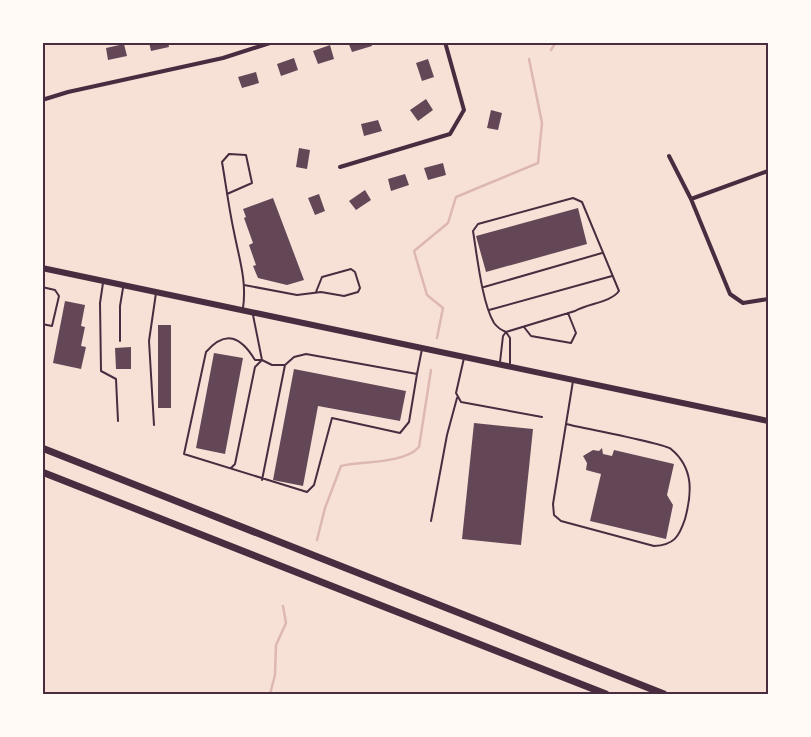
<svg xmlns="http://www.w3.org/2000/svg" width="811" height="737" font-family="Rubik,sans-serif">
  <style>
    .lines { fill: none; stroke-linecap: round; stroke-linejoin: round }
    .stream { stroke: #dcb8b0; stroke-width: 2.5 }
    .building { fill: #644757 }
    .service { stroke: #4a2c40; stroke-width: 2 }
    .minor { stroke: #4a2c40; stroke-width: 4 }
    .primary { stroke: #4a2c40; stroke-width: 6 }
    .motorway { stroke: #4a2c40; stroke-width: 7 }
    .neatline { fill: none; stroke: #4a2c40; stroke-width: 2 }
  </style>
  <rect width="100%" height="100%" fill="#f7e1d7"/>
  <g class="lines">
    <path class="stream" d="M551,50L556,42
      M437,338L443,308L427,295L414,251L448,223L456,197L538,163L542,123L529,59
      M317,540L325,508L341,466C362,461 404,464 419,447L431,370
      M270,694L275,675L276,645L286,623L283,606"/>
  </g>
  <path class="building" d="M149,42H168L169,47L151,51Z
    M348,42H371L372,46L352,52Z
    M124,44L127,56L108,60L106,48Z
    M330,45L334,59L318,64L313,51Z
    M294,58L298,70L281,76L277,64Z
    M428,59L434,77L422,81L416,63Z
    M256,72L259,83L242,88L238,77Z
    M426,99L433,110L418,121L410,110Z
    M491,110L502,113L498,130L487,128Z
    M378,120L382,131L364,136L361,124Z
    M299,148L310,150L307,169L296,167Z
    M443,163L446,175L428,180L424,168Z
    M405,174L409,185L391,191L388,179Z
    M365,190L371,200L356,210L349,201Z
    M319,194L325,211L315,215L308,198Z
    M273,198L304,280L287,285L258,278L253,266L256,265L249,245L253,243L244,218L246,217L243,209Z
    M578,208L587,244L486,272L476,236Z
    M65,301L85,305L81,326L85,327L81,346L86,347L81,369L53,363Z
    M158,325H171V408H158Z
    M131,347V369H116L115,348Z
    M214,353L243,358L225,454L196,448Z
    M294,369L406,391L400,421L318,406L303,486L273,480Z
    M474,423L533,429L521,545L462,539Z
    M602,448L603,454L612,456L614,450L674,464L667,495L673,505L666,539L590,521L601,474L586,470L587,463L583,456L593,450L599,451Z"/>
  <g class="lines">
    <path class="service" d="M227,194L252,183L246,155L229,154L222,162C226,185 229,209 234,232C239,258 247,281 243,308
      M573,198L582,202L619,291C610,303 588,303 575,311L506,332C501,330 497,327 494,323C482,303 477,255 473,231L478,224Z
      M103,283L100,303L101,371L116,379L118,421
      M244,285L297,295L321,292L344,296L358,292L360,288L355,272L351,269L322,277L316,292
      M42,287L55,290L59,296L52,326L42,324
      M484,287L602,253
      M489,310L612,276
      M253,315L262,360
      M524,327L531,336L571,343L576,333L568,313
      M120,341V306L123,288
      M464,358L456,393L461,402L542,417
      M500,362L503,336L506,332L510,338V365
      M417,374L409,422L400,433L332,418L314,485L307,492L184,454L206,352C226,329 241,337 255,360H262L272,365H285L294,357L306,354L417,374L422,349
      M566,424C581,428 664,443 671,449C694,468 692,493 685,519C679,537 674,545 654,546L561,521L554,515L553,504L573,381
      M154,425L149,341L156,293
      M231,468L235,464L255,367L262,360
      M262,480L285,365
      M431,521L447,435L457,398"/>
    <path class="minor" d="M42,100L68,92L223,58L273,42
      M669,156L691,199L730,294L743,303L768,299
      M340,167L450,134L464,110L445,42
      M691,199L768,171"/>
    <path class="primary" d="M42,268L768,421"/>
    <path class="motorway" d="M42,448L664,694
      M42,472L606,694"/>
  </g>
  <rect width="811" height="737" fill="none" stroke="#fffaf5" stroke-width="88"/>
  <rect x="44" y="44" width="723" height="649" class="neatline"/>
</svg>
